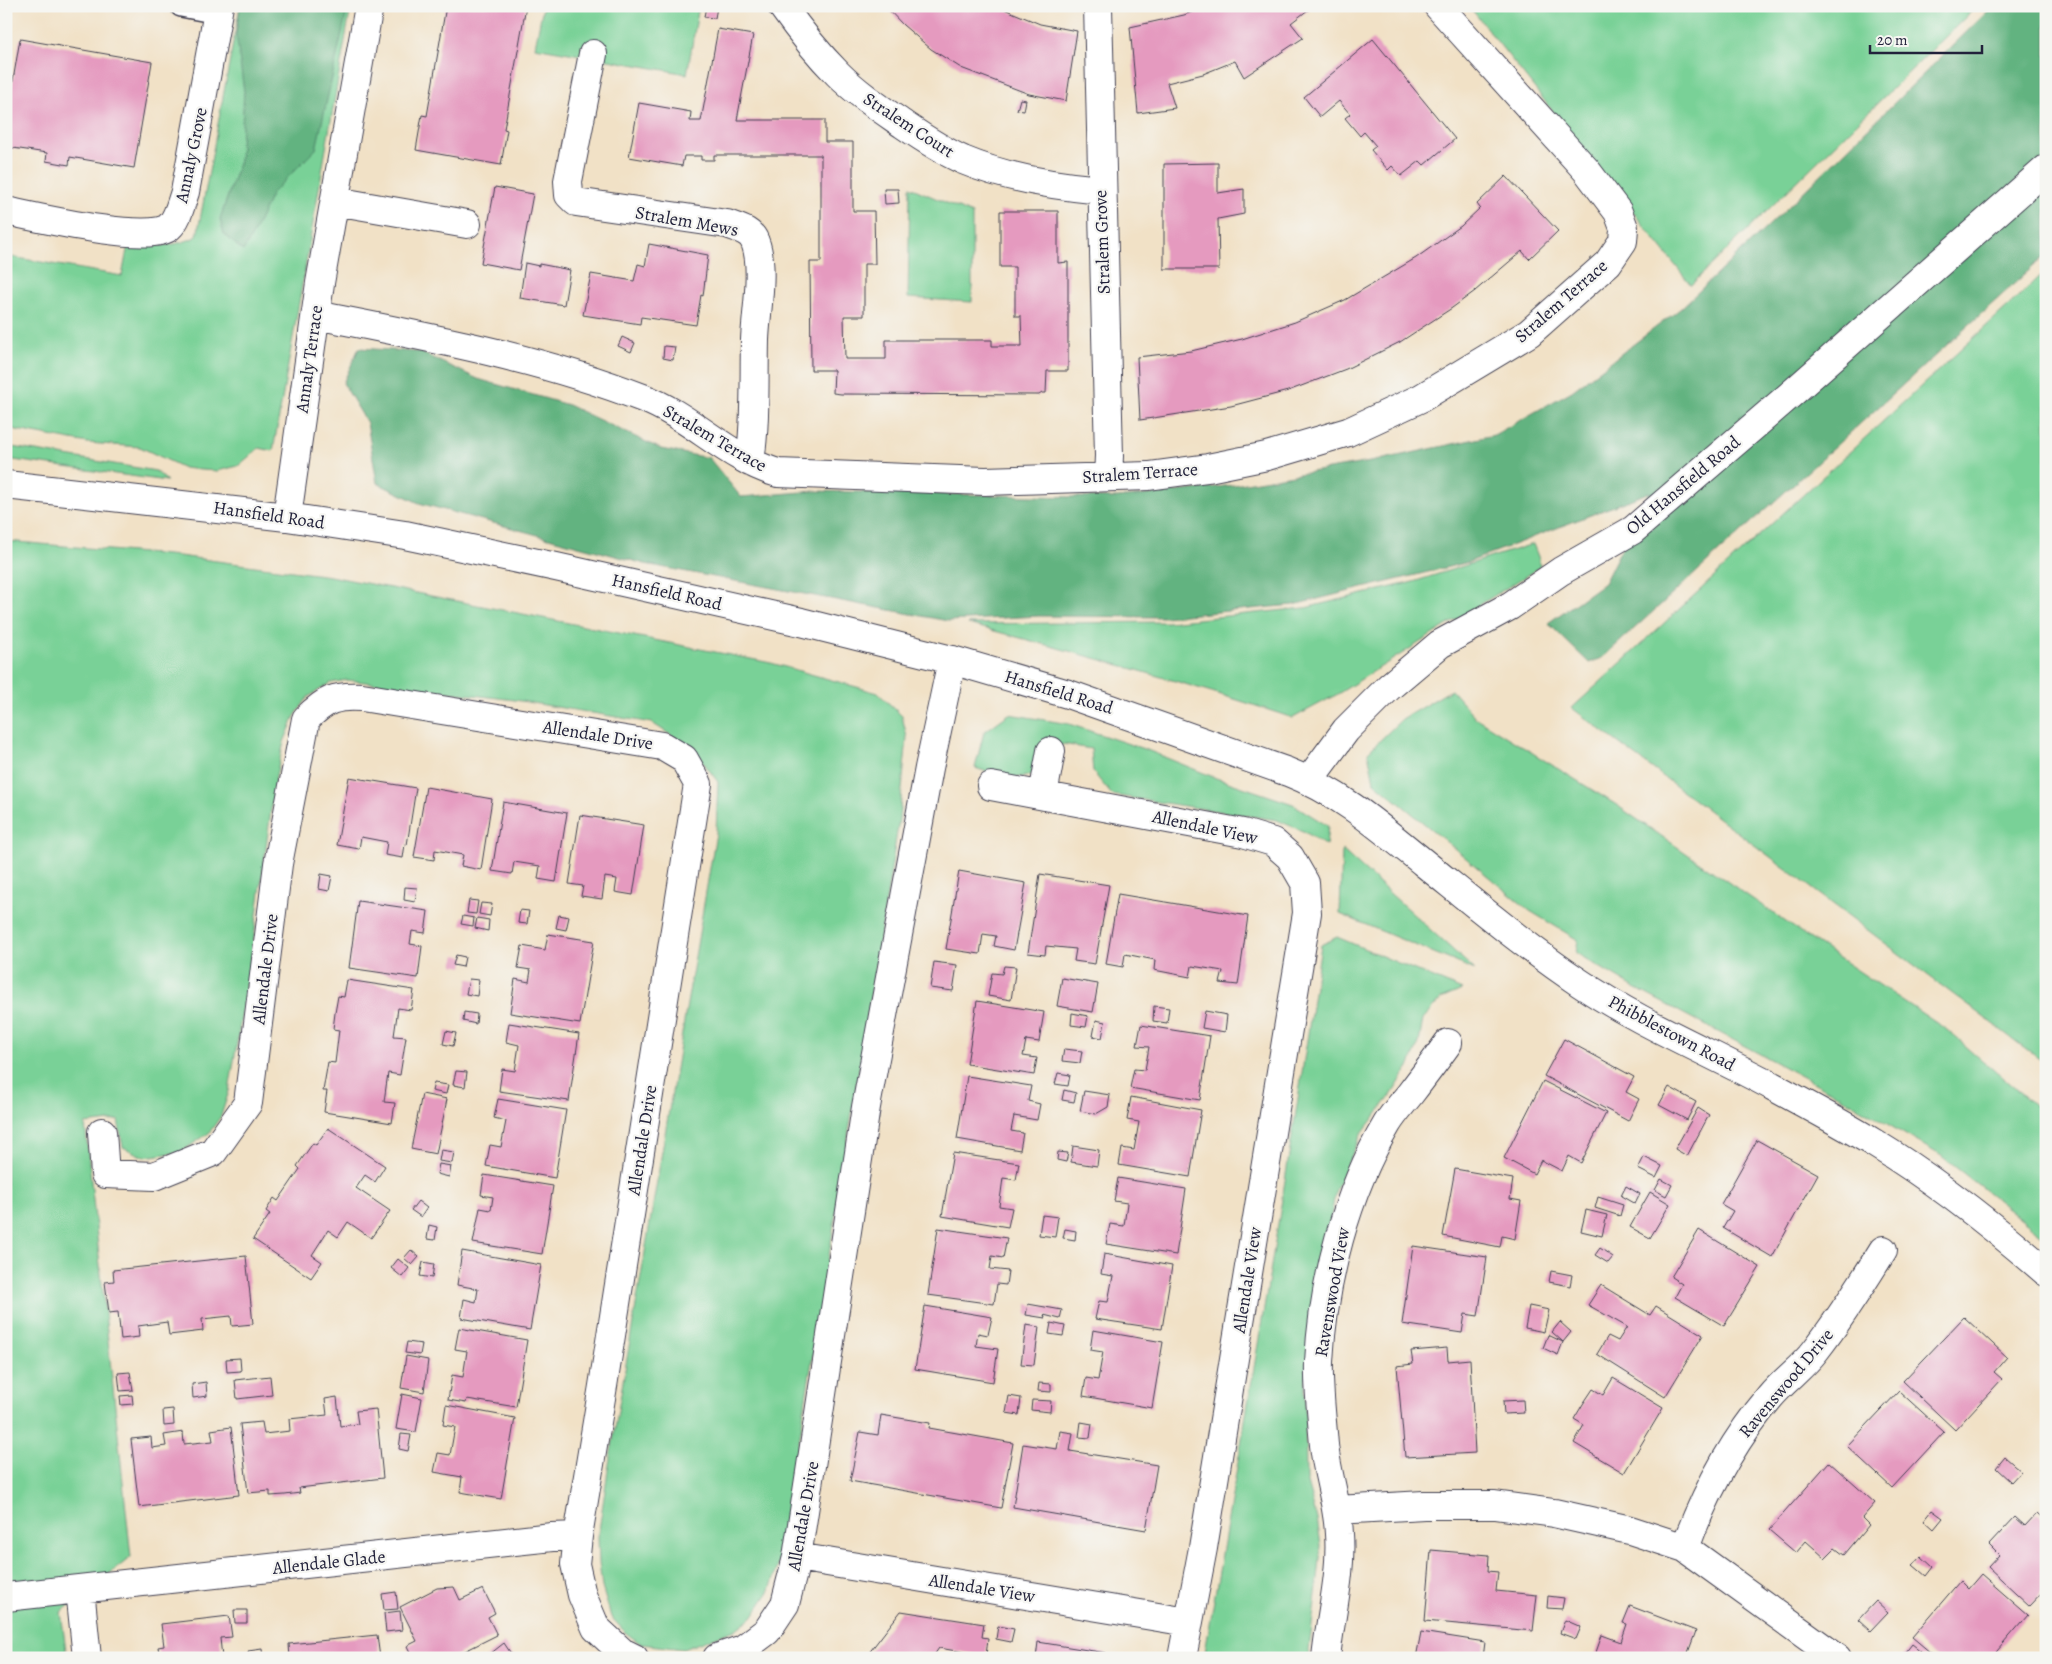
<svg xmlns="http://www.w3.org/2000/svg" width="2052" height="1664" font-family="Alegreya,serif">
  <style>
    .green { fill: #79d197; stroke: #4e7a69 }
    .forest { fill: #62b380; stroke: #426a5e }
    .building { fill: #e59abf }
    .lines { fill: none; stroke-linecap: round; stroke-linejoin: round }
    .service-casing { stroke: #413f50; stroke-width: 24 }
    .pedestrian-casing { stroke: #413f50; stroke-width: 30 }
    .minor-casing { stroke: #413f50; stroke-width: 30 }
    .tertiary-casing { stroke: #413f50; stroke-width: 30 }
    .service { stroke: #fff; stroke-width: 21 }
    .pedestrian { stroke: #fff; stroke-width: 28 }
    .minor { stroke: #fff; stroke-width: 28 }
    .tertiary { stroke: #fff; stroke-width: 28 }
    .labels { text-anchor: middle; stroke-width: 4.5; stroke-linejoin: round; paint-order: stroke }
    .street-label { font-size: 18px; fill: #22223b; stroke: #f6f6f2 }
  </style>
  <rect width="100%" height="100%" fill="#f6f6f2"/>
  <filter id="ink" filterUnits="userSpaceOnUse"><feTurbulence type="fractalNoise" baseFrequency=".02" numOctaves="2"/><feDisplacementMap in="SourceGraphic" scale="10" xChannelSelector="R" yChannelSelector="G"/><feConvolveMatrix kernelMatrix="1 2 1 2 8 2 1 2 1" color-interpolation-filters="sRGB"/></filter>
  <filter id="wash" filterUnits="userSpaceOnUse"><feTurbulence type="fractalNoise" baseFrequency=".0096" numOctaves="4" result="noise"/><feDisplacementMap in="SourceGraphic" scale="20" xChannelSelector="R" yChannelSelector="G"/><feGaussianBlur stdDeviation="1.12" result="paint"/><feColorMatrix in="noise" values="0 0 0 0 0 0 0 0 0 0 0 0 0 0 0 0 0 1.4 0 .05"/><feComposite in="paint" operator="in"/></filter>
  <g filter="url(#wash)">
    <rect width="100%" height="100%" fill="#f1e1c6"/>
    <path class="green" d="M240,6H351L273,451L259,448L238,466L217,471L201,470L184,468L140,447L88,443L6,428V256L122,276L128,245C149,247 179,247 197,236Z
      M543,6H699L687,74L535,47Z
      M1469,6H1977L1691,285Z
      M910,187L972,214V302L908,298Z
      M2046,271V1064L1572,708Z
      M6,446L156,471L167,481L6,459Z
      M6,541L179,556L330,576L771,663L878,693L902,716L907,737L899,820L780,1560L770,1590L752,1617L735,1630L683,1649L641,1644L626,1633L611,1617L602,1587L599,1562L598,1537L608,1470L716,833L718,782L694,750L652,723L515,700L347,680L331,683L308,697L295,716L284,742L275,780L252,952L229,1091L221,1116L209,1133L181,1152L144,1157L123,1147L118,1120L85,1124L131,1557L61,1612L67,1658H6Z
      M1533,544L1539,559L1540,567L1336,695L1293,718C1186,682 1077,653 968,624L1168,622L1305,608L1413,582Z
      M1451,690L1476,718L1615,804L1812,940L1947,1030L2046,1115V1238L1940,1155L1843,1098L1633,987L1576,953L1578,940L1530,911L1374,782L1368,752L1402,719Z
      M1009,714L1069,724L1147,750L1216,778L1293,804L1328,826L1326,846L1305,832L1277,820L1112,795L1093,772L1091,749L1063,744C1057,751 1051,762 1043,768C1023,785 997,775 975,768L984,732Z
      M1342,850L1475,970L1340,914Z
      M1337,937L1462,990L1441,999L1423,1019L1419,1043L1409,1067L1392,1094L1362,1133L1336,1189L1314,1309L1305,1388L1306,1479L1317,1519L1321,1545L1319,1570L1308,1658H1204C1245,1421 1287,1183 1321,945Z"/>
    <path class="forest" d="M240,6H348L316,149L272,193L254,232L243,251L224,234L220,219L240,160L244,91L236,34Z
      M1993,6H2046V255L1602,658L1589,663L1548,623L1604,583L1650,492L1469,562L1293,605L1164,617L1039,616L948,621L645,564L419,503L377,483L367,423L343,383L359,348L420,352L478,379L568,405L661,449L709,458L741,497L815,491L1118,498L1234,485L1370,462L1494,435L1572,391L1680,309L1784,211Z"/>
    <g id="blocks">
      <path class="building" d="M446,6H526L504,129L507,130L501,165L416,150L422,115L427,116Z
        M706,6L717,7L715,18L704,17Z
        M885,6H997L1040,24L1077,31L1066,101L1029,94L961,68L931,49L903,25Z
        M1207,6H1313L1291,23L1303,38L1244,77L1235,61L1203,74L1167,83L1175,108L1138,113L1130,27L1184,15Z
        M718,29L753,35L737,120H825V142H853V211H874L875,264H864V316H844L845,359H886V340H992V346H1022L1021,316H1015V267H1000V211H1058V263L1068,262V371H1047L1046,393H1042L1039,395L841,394L833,393L834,370H811L810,262H821V155H714V160H701V156H684L682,166L629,157L639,103L691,112L690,121H701Z
        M20,39L152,62L134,168L70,157L69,165L46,161L47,153L6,147V122Z
        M1373,39L1455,139L1424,165L1420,161L1401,176L1392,166L1388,170L1371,150L1376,146L1364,132L1360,136L1345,118L1350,114L1339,101L1320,117L1304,97Z
        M1020,99L1026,100L1024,111L1017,110Z
        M1218,163V193L1244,189V214L1218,219L1219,269H1164V164Z
        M1506,176L1558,231L1529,259L1522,251L1475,291L1452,308L1400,342L1346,369L1288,391L1231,406L1140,420L1137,357L1191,351L1242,339L1295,322L1345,300L1416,258L1461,226L1480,208L1477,204Z
        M495,187L533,194L519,270L481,263Z
        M884,189H898L899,203L885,204Z
        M649,244L708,255L703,296L701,295L696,325L641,317L640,324L583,315L591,274L634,281L638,264L645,266Z
        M525,263L539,266V264L570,270L564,305L520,298Z
        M622,337L635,343L631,352L618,346Z
        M664,346L675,347L673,360L663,358Z
        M349,777L416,788L407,845L405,844L403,858L385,855L387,842L361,837L359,849L337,845Z
        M426,787L492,799L481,870L461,866L463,855L435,850L434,860L414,857Z
        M503,802L567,813L556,882L538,879L540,866L514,862L512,874L492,871Z
        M580,815L644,825L633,895L615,892L617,879L605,877L602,899L581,896L583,886L569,884Z
        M959,871L1026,883L1014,950L994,946L996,936L983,934L980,954L946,949Z
        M321,874L332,876L329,891L319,889Z
        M1040,874L1109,885L1095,964L1074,961L1076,949L1046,946L1045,955L1028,953Z
        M405,887L417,888L415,902L404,900Z
        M1118,894L1248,916L1238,985L1220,983L1223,971L1192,966L1190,977L1154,970L1155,960L1125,954L1123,967L1106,964Z
        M469,900L478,901L476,914L467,913Z
        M358,901L428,911L425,933L412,931L410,944L422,946L418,978L349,968Z
        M481,903L492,904L490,916L479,914Z
        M520,910L529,911L527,924L518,923Z
        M559,915L569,917L566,930L556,928Z
        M463,916L474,918L473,926L461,924Z
        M477,918L489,920L488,931L475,928Z
        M548,934L594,941L580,1024L510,1013L515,979L529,982L531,970L518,968L522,946L545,950Z
        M456,955L465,957L463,967L453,965Z
        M934,962L957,965L953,991L930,988Z
        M1004,966L1016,967L1011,1000L988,996L992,973L1002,974Z
        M1062,978L1098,984L1093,1012L1057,1006Z
        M469,979L479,980L477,996L466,994Z
        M347,980L414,990L411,1010L398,1008L394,1036L406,1037L400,1075L388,1073L386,1087L384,1102L395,1103L392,1123L324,1112L327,1091H323L328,1062L335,1063L339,1030L333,1029L335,1013L338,996L344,997Z
        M977,1001L1044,1012L1039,1042L1026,1040L1023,1056L1037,1058L1034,1075L967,1064Z
        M1154,1006L1169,1008L1167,1023L1153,1021Z
        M1205,1011L1227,1015L1225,1032L1202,1028Z
        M464,1012L477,1014L476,1024L463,1021Z
        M1072,1013L1088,1016L1086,1027L1071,1025Z
        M1096,1020L1105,1022L1102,1038L1093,1036Z
        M509,1023L579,1034L569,1101L499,1091L502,1069L515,1071L519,1045L506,1042Z
        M1141,1025L1210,1036L1200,1100L1130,1088L1134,1069L1145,1070L1149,1047L1137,1046Z
        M446,1031L456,1033L453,1046L443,1044Z
        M1564,1039L1634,1077L1626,1092L1639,1099L1628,1121L1544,1076Z
        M1064,1049L1082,1051L1080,1063L1062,1061Z
        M456,1071L467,1072L465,1087L453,1085Z
        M1058,1073L1070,1075L1068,1086L1055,1084Z
        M967,1076L1031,1086L1028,1101L1040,1104L1037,1120L1014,1116L1011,1131L1023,1133L1020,1150L957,1139Z
        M1543,1081L1606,1113L1581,1163L1569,1156L1562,1171L1541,1160L1534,1174L1504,1158Z
        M434,1083L448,1085L446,1094L432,1091Z
        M1669,1087L1696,1102L1687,1120L1659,1105Z
        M1064,1090L1076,1093L1074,1102L1062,1100Z
        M1084,1091L1110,1095L1108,1107L1096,1114L1080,1111Z
        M422,1094L447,1099L436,1154L411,1149Z
        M1131,1097L1201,1110L1190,1177L1119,1165L1122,1148L1134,1150L1139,1122L1127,1120Z
        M498,1099L566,1110L555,1178L486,1166L490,1145L501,1147L506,1121L494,1118Z
        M1698,1108L1709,1115L1687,1156L1675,1149Z
        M328,1128L385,1166L375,1182L365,1175L356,1188L390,1211L371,1238L348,1222L338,1237L328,1230L312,1255L322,1262L311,1278L253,1239L270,1214L266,1211L274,1198L278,1201L300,1169L297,1166L313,1143L316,1145Z
        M1757,1140L1818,1174L1772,1257L1723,1228L1733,1211L1721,1204Z
        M1073,1146L1099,1150L1097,1166L1071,1162Z
        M441,1150L454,1152L452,1163L439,1161Z
        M1058,1152L1068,1153L1066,1162L1057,1160Z
        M953,1153L1019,1163L1016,1180L1003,1178L1001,1193L999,1206L1012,1208L1008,1227L942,1216Z
        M1644,1157L1662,1166L1656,1178L1638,1169Z
        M439,1164L451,1166L449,1177L437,1174Z
        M1455,1169L1513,1179L1510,1199L1521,1201L1515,1239L1502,1236L1500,1247L1443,1236Z
        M484,1175L553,1186L542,1254L473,1243L480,1208L491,1210L493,1197L481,1195Z
        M1118,1178L1186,1189L1176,1255L1106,1244L1110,1224L1124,1226L1127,1203L1114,1201Z
        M1661,1179L1672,1185L1666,1196L1655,1190Z
        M1626,1186L1640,1194L1635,1204L1621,1196Z
        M1650,1192L1670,1204L1650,1238L1630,1227Z
        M1598,1197L1623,1205L1620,1216L1595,1208Z
        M418,1201L427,1208L421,1217L411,1210Z
        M1586,1210L1607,1215L1602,1236L1581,1231Z
        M1042,1215L1058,1217L1055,1237L1039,1235Z
        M429,1225L437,1227L435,1240L427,1239Z
        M938,1228L1007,1238L1003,1258L992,1256L990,1269L1008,1271L1006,1285L997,1284L994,1304L928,1295Z
        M1065,1229L1076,1231L1075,1240L1063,1238Z
        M1699,1230L1760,1267L1724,1326L1675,1297L1682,1284L1671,1277Z
        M1413,1246L1487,1257L1478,1316L1465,1314L1462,1333L1402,1324Z
        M1600,1248L1613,1257L1608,1263L1595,1255Z
        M411,1250L419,1257L412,1265L404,1258Z
        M462,1251L541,1265L530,1330L461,1318L464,1299L476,1302L478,1289L457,1285Z
        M1104,1254L1172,1266L1162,1329L1095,1319L1099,1301L1108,1302L1111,1286L1113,1276L1101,1274Z
        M246,1256L253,1324L232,1326L231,1316L202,1319L203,1331L169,1335L167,1322L138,1326L139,1337L121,1339L118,1312L109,1313L105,1282L114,1281L113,1270Z
        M398,1259L409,1268L402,1277L391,1268Z
        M423,1262L434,1264L432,1278L420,1276Z
        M1551,1271L1572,1275L1570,1286L1549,1282Z
        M1601,1285L1650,1315L1656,1306L1703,1335L1665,1397L1597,1354L1608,1336L1618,1341L1627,1327L1588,1305Z
        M1028,1304L1062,1310L1060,1319L1044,1315L1045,1318L1026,1315Z
        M925,1306L992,1317L988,1335L978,1333L976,1346L998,1349L993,1382L915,1369Z
        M1529,1306L1549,1310L1544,1332L1525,1328Z
        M1964,1317L2007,1357L1994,1372L2002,1379L1955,1430L1903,1381Z
        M1560,1322L1571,1332L1563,1342L1552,1332Z
        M1051,1323L1065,1326L1063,1336L1049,1334Z
        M1026,1325L1039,1327L1034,1365L1021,1364Z
        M459,1328L527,1340L516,1407L467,1399L466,1403L448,1400L452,1375L463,1377L467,1351L455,1349Z
        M1093,1330L1163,1342L1152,1408L1083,1396L1086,1378L1098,1380L1103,1352L1090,1350Z
        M1548,1335L1563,1342L1558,1355L1543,1348Z
        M407,1342L422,1344L420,1355L405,1353Z
        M1447,1348L1448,1361L1470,1359L1475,1453L1405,1457L1397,1366L1413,1364L1411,1351Z
        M406,1356L428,1360L424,1392L401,1388Z
        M240,1358L241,1371L227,1372L226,1359Z
        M130,1372L133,1390L120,1391L118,1373Z
        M270,1376L272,1395L237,1399L235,1380Z
        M1613,1378L1663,1408L1624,1473L1574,1443L1584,1425L1574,1419L1583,1404L1593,1389L1603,1395Z
        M206,1382L207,1396L193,1398L192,1384Z
        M1039,1383L1051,1384V1392L1038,1391Z
        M1899,1391L1944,1432L1892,1488L1847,1446Z
        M402,1394L422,1398L416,1432L396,1429Z
        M132,1395L133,1404L121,1405L120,1396Z
        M1009,1396L1021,1398L1019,1415L1006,1413Z
        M337,1397L340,1426L358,1424L356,1411L376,1409L383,1478L299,1488L300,1493L285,1495L270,1496V1491L248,1493L240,1424L262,1422L264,1434L290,1431L289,1419L327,1415L325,1399Z
        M1032,1400L1051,1401L1050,1412L1031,1410Z
        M1523,1400L1524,1413L1504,1414L1503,1401Z
        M446,1405L515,1418L501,1499L460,1492L462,1477L434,1472L438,1453L450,1455L455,1427L443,1425Z
        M173,1409L174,1425L164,1426L163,1410Z
        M881,1415L930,1423L929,1428L1013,1443L1001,1508L850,1481L860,1432L878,1435Z
        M1081,1422L1092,1424L1090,1438L1079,1437Z
        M231,1427L239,1495L139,1507L131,1439L151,1437L152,1448L166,1446L164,1435L183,1432L184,1444L213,1441L211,1430Z
        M1060,1431L1073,1433L1070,1451L1157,1465L1146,1530L1013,1507L1023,1444L1057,1449Z
        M401,1434L411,1435L408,1451L399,1449Z
        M2005,1457L2021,1471L2011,1482L1996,1468Z
        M1829,1462L1875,1503L1862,1518L1869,1525L1844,1555L1835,1548L1825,1558L1806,1541L1796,1553L1769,1530Z
        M1932,1510L1943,1518L1934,1529L1924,1520Z
        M2037,1513L2046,1521V1589L2030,1606L1988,1567L1999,1555L1989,1545L2015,1517L2025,1526Z
        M1431,1550L1489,1555L1488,1571L1498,1572L1496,1591L1537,1595L1533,1631L1425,1621Z
        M1921,1556L1933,1567L1926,1576L1913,1565Z
        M1981,1574L2028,1615L1991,1658H1937L1912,1637L1960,1581L1968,1589Z
        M454,1587L460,1600L483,1589L495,1613L488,1617L497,1635L451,1658H413L407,1646L417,1641L400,1607L437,1588Z
        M396,1592L398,1609L384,1610L382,1594Z
        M1548,1596L1564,1598L1562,1609L1547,1608Z
        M1876,1601L1888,1612L1870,1631L1858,1620Z
        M1630,1606L1696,1631L1686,1658H1594L1602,1635L1621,1642L1627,1624L1623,1623Z
        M234,1610H247V1623H235Z
        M400,1611L402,1630L386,1632L384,1613Z
        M901,1611L984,1624L982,1637L988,1638L986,1656L939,1648L932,1658H865Z
        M229,1616L232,1637L220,1638L222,1658H160L158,1647L164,1646L161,1624Z
        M1565,1620L1581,1627L1576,1639L1560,1633Z
        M998,1626L1014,1629L1011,1642L996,1639Z
        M1421,1632L1485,1642L1483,1658H1416Z
        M377,1635L380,1658H290L289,1644Z
        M1038,1642L1106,1653L1105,1658H1036Z
        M504,1643L514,1658H485Z
        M1912,1644L1926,1655L1924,1658H1901Z
        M262,1649L263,1658H249L248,1651Z"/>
    </g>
  </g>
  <g filter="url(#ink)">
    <use href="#blocks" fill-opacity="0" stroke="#413f50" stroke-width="1"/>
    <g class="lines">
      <g class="service-casing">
        <path id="service" d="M181,6L218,13"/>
      </g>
      <g class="pedestrian-casing">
        <path id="pedestrian" d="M1309,780L1346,730L1389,687L1440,644L1510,606L1561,571L1633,530L1790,395L2046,169"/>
      </g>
      <g class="minor-casing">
        <path id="minor" d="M782,6C799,30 817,53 838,74C858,94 881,109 904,125C923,138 943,151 963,160C1006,178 1055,186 1101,190
          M1098,6L1109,456L1108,477
          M593,54L568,181L569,195L576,202L727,224C737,228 751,230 755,242C765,267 756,312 755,340C754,381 756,421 750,462
          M335,201L467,224
          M6,211C35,217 149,244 169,227C178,219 181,203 185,192L219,6
          M316,315C427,337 537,357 643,398C691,416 728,459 778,473L985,481L1149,476L1208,468L1267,456L1348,432L1421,398L1529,333L1608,263L1623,241L1624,228L1618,212L1587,171L1438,6
          M287,517L320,283L369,6
          M991,786L1243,833L1273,842L1290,857L1305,883L1307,913L1203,1548L1182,1658
          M1043,795L1051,751
          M102,1132L105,1174L154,1176L213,1152L248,1103L278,864L306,719C325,700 335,695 362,697L662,746L684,759L698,784L603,1386L578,1536L575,1564L582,1595L596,1628L622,1652L634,1658
          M1337,1510L1424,1505H1495L1554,1513L1630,1530L1685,1548L1837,1658
          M1685,1548C1705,1493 1732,1442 1770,1397C1784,1380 1802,1368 1815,1351C1840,1319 1862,1284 1883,1250
          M797,1557L1188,1622
          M80,1589L87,1658
          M6,1597L552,1537L578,1536
          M717,1658L743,1649L767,1631L785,1604L797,1557L866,1107L929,768L952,660
          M1326,1658C1330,1617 1342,1575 1339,1534C1338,1504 1327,1475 1324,1445C1322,1418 1318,1389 1319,1362C1323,1282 1346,1193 1387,1124C1393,1114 1402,1104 1410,1094C1423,1077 1436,1060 1448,1043"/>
      </g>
      <g class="tertiary-casing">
        <path id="tertiary" d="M6,485L287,517L405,535L556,567L801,622L952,660L1068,694L1288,772C1340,792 1381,828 1424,863C1475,904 1526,947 1580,983C1641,1024 1710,1052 1774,1087C1807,1105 1841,1123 1874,1143C1935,1180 1992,1225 2046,1272"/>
      </g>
      <use href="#service" class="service"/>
      <use href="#pedestrian" class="pedestrian"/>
      <use href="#minor" class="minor"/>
      <use href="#tertiary" class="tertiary"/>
    </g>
  </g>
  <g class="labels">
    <g class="street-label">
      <text transform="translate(909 125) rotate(33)" y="6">Stralem Court</text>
      <text transform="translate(191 155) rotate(-78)" y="6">Annaly Grove</text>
      <text transform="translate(687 221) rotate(10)" y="6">Stralem Mews</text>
      <text transform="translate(1102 242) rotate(-92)" y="6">Stralem Grove</text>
      <text transform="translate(1561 301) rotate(-41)" y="6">Stralem Terrace</text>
      <text transform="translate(309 359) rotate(-82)" y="6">Annaly Terrace</text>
      <text transform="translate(715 438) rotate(30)" y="6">Stralem Terrace</text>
      <text transform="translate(1140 473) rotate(-4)" y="6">Stralem Terrace</text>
      <text transform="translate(1683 485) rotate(-40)" y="6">Old Hansfield Road</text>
      <text transform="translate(269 515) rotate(8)" y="6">Hansfield Road</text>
      <text transform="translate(667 592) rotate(13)" y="6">Hansfield Road</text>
      <text transform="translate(1059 692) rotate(17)" y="6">Hansfield Road</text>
      <text transform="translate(598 735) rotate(9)" y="6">Allendale Drive</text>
      <text transform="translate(1205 827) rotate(12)" y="6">Allendale View</text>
      <text transform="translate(265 969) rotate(-83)" y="6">Allendale Drive</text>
      <text transform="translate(1672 1033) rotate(28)" y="6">Phibblestown Road</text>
      <text transform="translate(642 1140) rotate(-81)" y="6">Allendale Drive</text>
      <text transform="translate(1247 1280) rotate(-81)" y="6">Allendale View</text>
      <text transform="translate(1332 1292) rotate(-80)" y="6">Ravenswood View</text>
      <text transform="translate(1786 1383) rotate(-50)" y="6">Ravenswood Drive</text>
      <text transform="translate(803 1516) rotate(-80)" y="6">Allendale Drive</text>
      <text transform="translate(329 1562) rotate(-6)" y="6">Allendale Glade</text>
      <text transform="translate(982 1588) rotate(9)" y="6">Allendale View</text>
    </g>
  </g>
  <rect width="2052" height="1664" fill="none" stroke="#f6f6f2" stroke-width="25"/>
  <path d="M1870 45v8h112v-8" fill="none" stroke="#22223b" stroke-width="2.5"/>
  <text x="1877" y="45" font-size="15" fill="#22223b" stroke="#f6f6f2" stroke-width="4" paint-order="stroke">20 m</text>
</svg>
